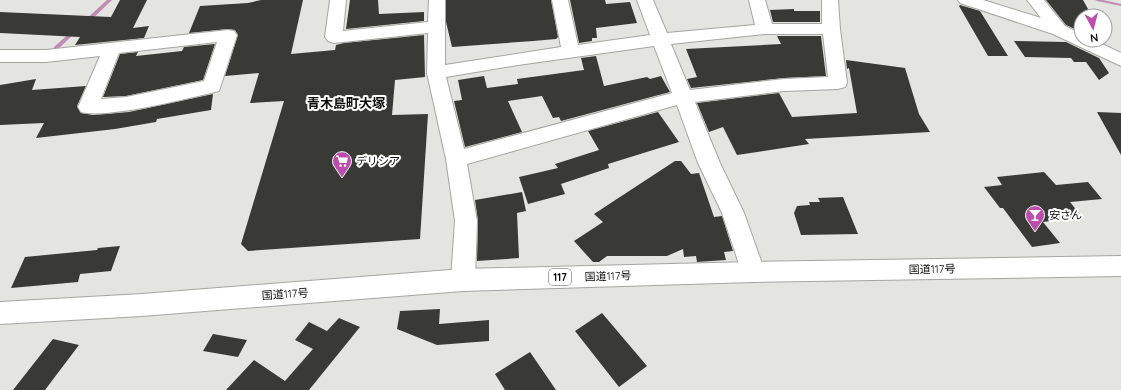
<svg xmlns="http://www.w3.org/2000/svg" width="1121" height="390" font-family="Quicksand,'Noto Sans JP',sans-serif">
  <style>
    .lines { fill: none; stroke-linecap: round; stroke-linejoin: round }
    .stream { fill: #c08cb6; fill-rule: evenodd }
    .building { fill: #393936 }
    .minor-casing { stroke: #a5a6a2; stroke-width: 2 }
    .highway-casing { stroke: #a5a6a2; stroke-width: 2 }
    .minor { fill: #fff; fill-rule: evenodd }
    .highway { fill: #fff; fill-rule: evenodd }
    .labels { text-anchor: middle; stroke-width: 4; stroke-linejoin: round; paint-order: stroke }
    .shield { fill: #fff; stroke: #545554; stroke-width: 1 }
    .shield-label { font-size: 10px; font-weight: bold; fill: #0b0c0a }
    .poi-label { font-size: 11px; fill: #0b0c0a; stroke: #fff; text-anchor: start }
    .street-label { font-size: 11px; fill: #0b0c0a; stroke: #fff }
    .quarter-label { font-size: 13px; font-weight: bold; fill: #0b0c0a; stroke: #fff }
  </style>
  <rect width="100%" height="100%" fill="#e4e4e0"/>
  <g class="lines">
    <path class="stream" d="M107,0H112L88,23H84V21Z
      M1095,0H1103L1121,4V6L1097,1Z
      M72,31H76V32L58,49H54V47Z"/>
  </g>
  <path class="building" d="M120,0H147L133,28L149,26L144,38L75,45L80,37L0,33V12L111,17Z
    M261,0H303L291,54L335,50L336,45L344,43L424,35L425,77L395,80L392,115L428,114L420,239L248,251L241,244L284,101L250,103L259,73L225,76L238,35L235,30L228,29L189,33L200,6L248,3Z
    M350,0H378L379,14L424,12V21L346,29Z
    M446,0H551L558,37L556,39L533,41L452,47L446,22Z
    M570,0H605L606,4L630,2L637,23L596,28L597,38H592V41L579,43Z
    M1046,0H1083L1092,16H1081V32L1066,25Z
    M960,5L980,11L1008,56H988L959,6Z
    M794,9V11H820V22H773L770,10Z
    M777,36H821L826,76L784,78L691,88L687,79L697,77L686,49L781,44Z
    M1014,41L1066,42L1099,58L1109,73L1099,80L1086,62H1074L1071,58L1025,57Z
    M215,44L203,80L126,96L103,97L120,54L138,52L136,56L182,51L184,47Z
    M596,56L604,86L647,77L650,79L661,76L670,92L561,121L559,117L553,118L542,96L508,101L522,132L465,147L454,101L462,100L458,80L484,76L487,88L518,84L517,79L584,70L581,58Z
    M846,60L905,68L919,114L930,132L805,139L809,144L737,155L723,127L709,132L697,103L779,93L792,117L857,113L849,68L847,69Z
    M36,79L32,90L86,86L77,106L81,113L93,115L129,112L213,94L211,110L157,119L156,122L115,129L36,138L44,123L0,125V85Z
    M658,112L679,142L608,164L609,168L561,184L565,194L528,204L519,177L558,168L555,164L599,150L588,131Z
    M1097,112L1121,113V155Z
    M675,161H681L691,174L699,173L714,217L722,216L733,251L724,252L726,260L697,262L696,256L684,257L683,249L667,256H607L599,262H593L574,241L603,222L594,214Z
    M1044,172L1056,185L1088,182L1102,199L1070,202L1082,217L1043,222L1060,243L1032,247L1003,208H1000L984,187L1002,185L997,177Z
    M522,192L526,211L517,213L519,258L477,261L478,221L475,200Z
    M843,197L858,234L801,235L794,213L797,206L810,205L809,202H820L818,198Z
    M120,246L111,271L80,274L78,282L11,288L25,257L97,250L98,248Z
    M440,309L439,324L489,320V341L437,345L397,329L400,311Z
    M602,313L647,366L619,387L575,331Z
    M339,318L360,327L309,390H226L254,360L285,381L313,349L295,340L309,322L327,331Z
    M213,334L247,340L238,357L203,351Z
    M53,339L79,345L45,390H13Z
    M530,352L556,390H505L495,374Z"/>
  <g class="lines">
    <g class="minor-casing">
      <path id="minor" d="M330,0H346L343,31L428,22L429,0H445V65L561,47L552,0H568L578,45L650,35L637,0H653L667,33L755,25L749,0H765L772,24H822V0H838L840,29L847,83L845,87L838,89L784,91L695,102L720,163L744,213L765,272L762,279L753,282L744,279L722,213L698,163L677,105L467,164L477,221L475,280L472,288L463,291L454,288L451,280L455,221L446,159L427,73L428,33L334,43L328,41L325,37ZM765,34H823L828,77L784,79L690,90L671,44ZM654,46L672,93L464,149L446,77L518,65Z
        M958,0H983L1041,18L1027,0H1044L1065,26L1081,34V40H1094L1121,53V66L1053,34L960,3Z
        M228,30L234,31L237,35L219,91C190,98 107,119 81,112L78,107L100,56L46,62H0V50H46ZM217,42L204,81L126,97L101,99L119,53Z"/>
    </g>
    <g class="highway-casing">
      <path id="highway" d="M1121,256V276L753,282L463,291L142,316L0,324V302L142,294L463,269L753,262Z"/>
    </g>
    <use href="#minor" class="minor"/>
    <use href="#highway" class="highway"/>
  </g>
  <defs>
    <g id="supermarket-pin" transform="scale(1)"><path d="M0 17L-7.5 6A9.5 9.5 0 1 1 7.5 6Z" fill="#bb4eac" stroke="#fff"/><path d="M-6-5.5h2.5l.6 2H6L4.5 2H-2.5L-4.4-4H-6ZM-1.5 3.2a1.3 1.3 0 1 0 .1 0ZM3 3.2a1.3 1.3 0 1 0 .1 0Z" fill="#fff"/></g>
    <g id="bar-pin" transform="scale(1)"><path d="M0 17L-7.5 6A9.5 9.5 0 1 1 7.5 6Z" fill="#bb4eac" stroke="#fff"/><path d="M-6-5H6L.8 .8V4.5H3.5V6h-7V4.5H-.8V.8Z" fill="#fff"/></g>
  </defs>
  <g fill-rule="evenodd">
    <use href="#supermarket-pin" x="342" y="161"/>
    <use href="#bar-pin" x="1035" y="215"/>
  </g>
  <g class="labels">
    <rect class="shield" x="549" y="269" width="22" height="16" rx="3"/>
    <g class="shield-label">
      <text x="560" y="281">117</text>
    </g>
    <g class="poi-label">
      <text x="356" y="165">デリシア</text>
      <text x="1049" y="219">安さん</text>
    </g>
    <g class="street-label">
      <text transform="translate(932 269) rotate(-1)" y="4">国道117号</text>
      <text transform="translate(608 276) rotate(-2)" y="4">国道117号</text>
      <text transform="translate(285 294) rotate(-4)" y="4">国道117号</text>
    </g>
    <g class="quarter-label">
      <text x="346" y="108">青木島町大塚</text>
    </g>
  </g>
  <g transform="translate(1093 28) rotate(173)"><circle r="19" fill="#ffffff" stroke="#9d9e9d"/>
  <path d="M0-3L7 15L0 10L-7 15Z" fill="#bb4eac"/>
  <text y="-6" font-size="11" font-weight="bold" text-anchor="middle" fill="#0b0c0a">N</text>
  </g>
</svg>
